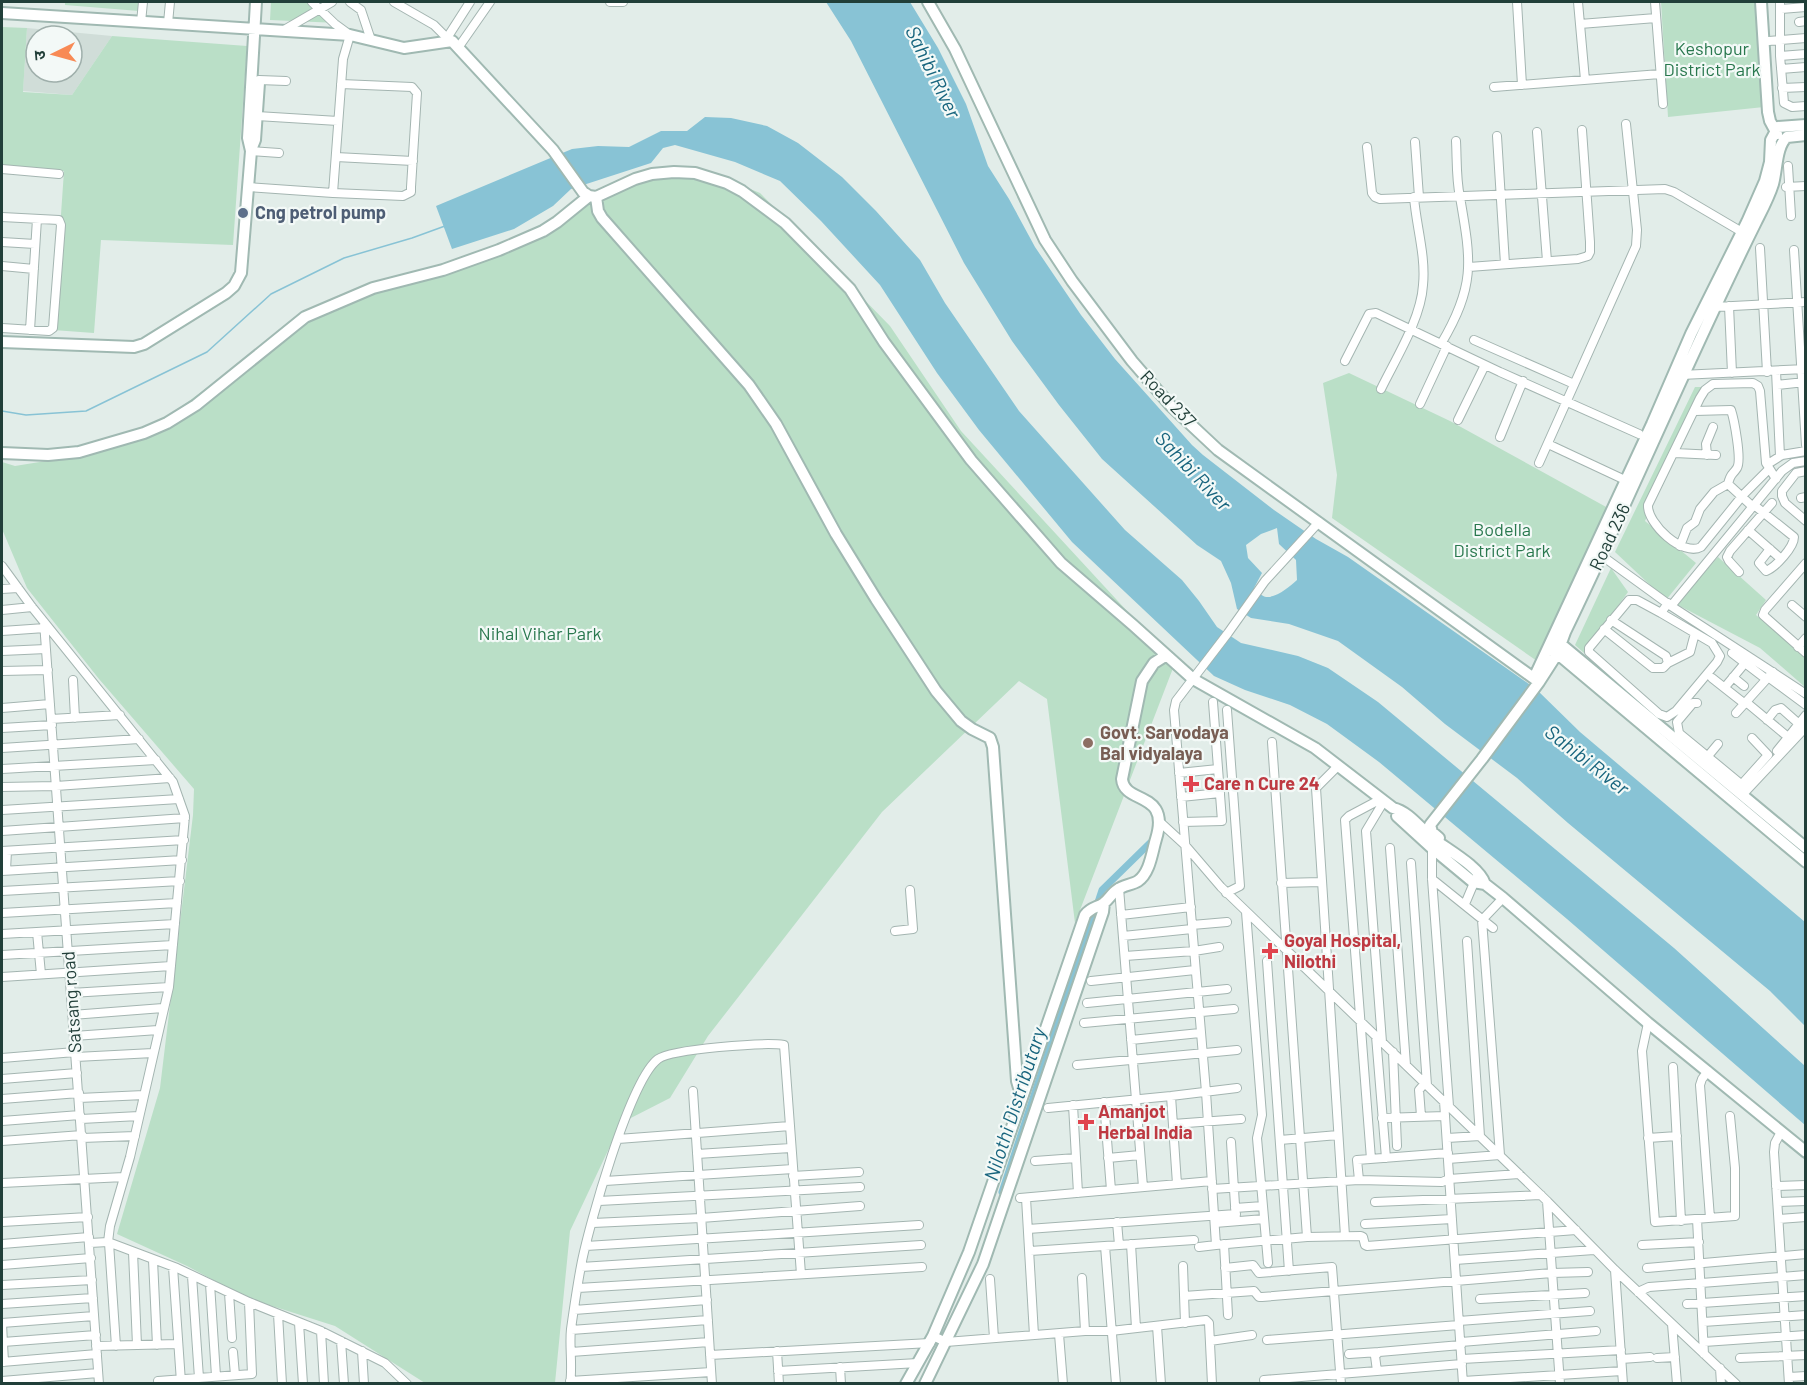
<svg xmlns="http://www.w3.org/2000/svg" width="1807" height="1385" font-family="Barlow,'Noto Sans Devanagari',sans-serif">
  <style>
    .built { fill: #d0ddd8; fill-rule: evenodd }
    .green { fill: #badfc7 }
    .water { fill: #88c3d5; fill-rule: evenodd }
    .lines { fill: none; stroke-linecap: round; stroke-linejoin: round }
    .stream { stroke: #88c3d5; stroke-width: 1.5 }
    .canal { stroke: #88c3d5; stroke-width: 7 }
    .street-casing { stroke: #a4b5b1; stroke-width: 10 }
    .secondary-casing { stroke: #a0b9b2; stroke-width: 14 }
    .street { stroke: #fff; stroke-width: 8 }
    .secondary { stroke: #fff; stroke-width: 10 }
    .service-dot { fill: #5c6f8a; stroke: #f3f9f7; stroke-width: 2 }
    .education-dot { fill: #8d6e63; stroke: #f3f9f7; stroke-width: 2 }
    .health-dot { fill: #e0444e; stroke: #f3f9f7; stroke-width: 2 }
    .labels { text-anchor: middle; stroke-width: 4.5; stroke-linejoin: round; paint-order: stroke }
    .park-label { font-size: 18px; fill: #29784e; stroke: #f3f9f7 }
    .service-label { font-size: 18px; font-weight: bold; fill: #4e5e75; stroke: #f3f9f7; text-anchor: start }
    .street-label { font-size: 18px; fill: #213f39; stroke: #f3f9f7 }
    .education-label { font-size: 18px; font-weight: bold; fill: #785e54; stroke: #f3f9f7; text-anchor: start }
    .health-label { font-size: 18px; font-weight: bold; fill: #be3a42; stroke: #f3f9f7; text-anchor: start }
    .water-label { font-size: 20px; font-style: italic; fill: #18657e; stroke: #f3f9f7 }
  </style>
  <rect width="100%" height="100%" fill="#e2ede9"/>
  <path class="built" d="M27,28L112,36L72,95L23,91ZM36,36H72V72H36Z"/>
  <path class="green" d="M65,2H140L139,11L65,5Z
    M271,2H320L322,7L338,23L270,20Z
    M1661,2H1757L1764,107L1668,117Z
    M2,27L27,28L23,92L72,95L112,36L247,46L233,245L101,240L94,333L53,330L64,171L2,166Z
    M672,168L709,172L760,193L890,326L961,431L1175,663L1075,923L1047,699L1019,681L882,812L708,1036L670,1098L621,1123L570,1231L555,1383H425L335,1326L247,1298L187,1266L117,1234L160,1088L193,815L194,789L99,679L27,588L2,529V462L15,466L64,458L154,427L317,306L465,263L599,195Z
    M1349,373L1450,421L1608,508L1537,661L1332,518L1337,475L1323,383Z
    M1695,387H1709L1645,521L1696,563L1666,600L1615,552Z
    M1718,557L1766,600L1756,615L1805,656V687L1760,648L1676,604Z
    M1611,568L1628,592L1584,653L1575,645Z"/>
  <path class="water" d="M826,2H910L938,48L966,104L988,166L1009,199L1035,247L1081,315L1115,359L1192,445L1203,455L1274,510L1316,539L1348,557L1536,689L1580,732L1805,922V1026L1770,991L1568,823L1517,778L1445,724L1402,687L1338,641L1289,624L1251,618L1237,609L1231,583L1221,561L1197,545L1102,459L1059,405L1012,341L964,263L851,41ZM1277,528L1279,544L1296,560L1297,580C1290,586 1277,598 1266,597C1261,596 1257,591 1254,588L1262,573L1248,558L1246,545L1261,534Z
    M705,117L731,118L767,126L798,143L842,177L876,211L920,260L945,303L1019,411L1125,530L1182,580L1199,601L1217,627L1241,643L1298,656L1328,668L1378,702L1674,948L1805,1066V1125L1567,919L1379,762L1327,724L1290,705L1245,690L1214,676L1072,542L979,430L937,373L880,285L821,221L780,181L735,162L675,145L663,148L651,163L571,189L553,206L514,229L452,249L436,206L572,149L598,146L629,147L661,131H687Z"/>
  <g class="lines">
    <path class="stream" d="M2,411L26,415L86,411L207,352L271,294L344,258L412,238L445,226"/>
    <path class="canal" d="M1002,1192L1102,890L1150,843"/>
    <g class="street-casing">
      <path id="street" d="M350,2L361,10L371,40
        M394,2L434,25L447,38
        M610,2H623
        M1517,2L1522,85
        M1578,2L1585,80
        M1655,2L1663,104
        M1780,2V56L1784,103L1792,107L1806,106
        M1781,9L1806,7
        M141,22L143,2
        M1799,22L1806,21
        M168,23L170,2
        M1580,24L1656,18
        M284,30L332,2
        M450,40L447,38L470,2
        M1769,41L1806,38
        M458,48L490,2
        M1780,56L1806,54
        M1781,69L1806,67
        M259,80L286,81
        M1494,87L1660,74
        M1782,88L1806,87
        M257,116L338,121
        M1537,132L1547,261
        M1497,136L1505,264
        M1415,142L1419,197
        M1367,147L1372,193L1375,197L1380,199L1665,189L1674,192L1742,232
        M251,151L279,153
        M336,157L413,161
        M1788,166L1791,216
        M2,169L59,174
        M248,187L333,193L343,59L350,35L335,24L312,2
        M1786,187L1806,186
        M333,193L403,196L411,192V187L417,93L412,87L341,84
        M2,217L59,220L61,225L53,328L49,331L2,328
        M2,242L35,244
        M1760,248L1767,372
        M1794,250L1806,445
        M2,266L34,269
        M1469,267L1578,259L1588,256L1590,252V242L1582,130
        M1729,306L1732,373
        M1714,307L1806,302
        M30,330L37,219
        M1474,340L1574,384
        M1441,344C1476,285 1471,261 1460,197C1456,179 1457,159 1456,141
        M1345,361L1369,314L1376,313L1500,372L1639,434
        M1776,371L1780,456
        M1681,375L1806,369
        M1777,385L1805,382
        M1381,389C1396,358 1421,319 1423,285C1426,256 1416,225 1414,197
        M1420,404L1447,346
        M1458,420L1485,365
        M1500,437L1523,381
        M1548,444L1625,480
        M1675,453L1716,455
        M1707,455L1706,444L1713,427
        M1771,462L1782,455L1806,451
        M1539,463L1636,246L1637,230L1626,124
        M1769,469L1743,495L1701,547C1683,557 1647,524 1648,505L1700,398L1705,390L1713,384L1753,383L1758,386L1760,391L1766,463L1776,479
        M1806,471L1796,473L1782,491V496L1785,503L1806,521
        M1728,484L1753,507
        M1801,498L1806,497
        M1754,505L1794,537C1794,547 1776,567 1766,571L1759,563L1770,549
        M1748,530L1780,558
        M1680,546L1687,528L1695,522L1700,509L1714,492L1728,484C1731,472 1732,476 1737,468C1742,460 1734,419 1731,410L1695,411
        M1598,553L1671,606L1806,694
        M1806,563L1765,610L1763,615L1806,653
        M2,566L32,607L173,782L185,816L169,987L130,1157L110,1226L108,1242L177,1268L249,1302L321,1331L385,1363L407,1384
        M1739,572L1729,561L1727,557L1730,551L1772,503
        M2,589L18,588
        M1792,605L1806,617
        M1671,606L1782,471L1793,463L1806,461
        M2,610L32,607
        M1661,613L1712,643L1720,656L1717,662L1676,711L1667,717L1659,714L1589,652V648L1629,600H1637L1661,613L1668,603
        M44,622L99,1384
        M1604,629L1653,668H1663L1668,663L1666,656L1611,620
        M2,631L45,628
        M1798,647L1806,638
        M2,651L46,649
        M1732,653L1766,679
        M1668,663L1690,652L1695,633
        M2,671L48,670
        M1733,677L1744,686
        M1768,677L1806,705
        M1712,678L1745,704
        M73,680L75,718
        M1725,687L1745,663
        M1746,702L1788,737
        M1697,703H1693L1677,722L1679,733L1747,789
        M2,708L50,704
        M1736,713L1773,672
        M51,719L120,715
        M1767,720L1775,710L1781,708L1799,724
        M2,728L52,725
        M1272,742L1307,1237L1216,1245L1206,1092L1174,710L1176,701L1228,633L1265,581L1319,522
        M2,748L139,739
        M1777,751L1806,715
        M1708,756L1718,744
        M1338,766L1316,788L1345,1236
        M2,769L156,760
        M1179,773L1218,769
        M1742,784L1768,755L1752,738
        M2,787L56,786L170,778
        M1745,792L1806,727
        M1181,797L1220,793
        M2,810L179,799
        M1183,822L1222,821L1213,702
        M1161,823L1185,845L1221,887L1547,1201L1615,1270L1736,1384
        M2,831L185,818
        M1390,848L1406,1065
        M1432,848V879L1449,1106
        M2,851L184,840
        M1411,863L1427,1085
        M6,870L7,851
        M2,871L182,860
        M1432,879L1493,928
        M1281,883L1321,882
        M1119,888L1143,1187
        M2,891L180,881
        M1226,893L1240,886L1227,710
        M1465,904L1476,878
        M1246,912L1262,1115L1257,1138L1268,1263
        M2,913L177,903
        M1121,915L1191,907
        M1192,925L1227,922
        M895,931L913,929L910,890
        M37,932L41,974
        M2,934L175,924
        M1123,936L1192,929
        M2,955L173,945
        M1125,956L1194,951L1219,947
        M1267,961L1289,1271
        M2,977L171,966
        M1091,981L1195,970
        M71,993L169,987
        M1087,1003L1227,989
        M72,1015L163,1008
        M1084,1023L1234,1009
        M1648,1023L1642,1051L1655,1222L1735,1216V1168L1730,1116
        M74,1036L158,1030
        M1376,1036L1386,1158
        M1131,1040L1200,1033
        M1382,1042L1366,831L1384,801
        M1393,1052L1397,1146
        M76,1057L153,1053
        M2,1058L75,1052
        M1077,1065L1237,1050
        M1673,1067L1681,1221
        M1708,1071L1702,1079L1700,1085L1710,1218
        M2,1079L77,1073
        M693,1091L712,1384
        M1171,1096L1177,1184
        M79,1098L144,1095
        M2,1099L79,1093
        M1444,1101L1463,1384
        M1104,1102L1111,1190
        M1073,1105L1078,1193
        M1048,1108L1171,1096L1237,1088
        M1421,1116L1419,1090L1425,1083
        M1382,1118L1445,1116
        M81,1119L139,1116
        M2,1121L80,1115
        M1173,1124L1241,1119
        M1781,1132L1775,1143L1774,1152L1789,1384
        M82,1138L135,1136
        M1447,1138L1480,1136L1467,941
        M1648,1138L1677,1136
        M618,1139L790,1126
        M1280,1140L1338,1135
        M2,1141L82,1135
        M1231,1142L1236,1221
        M697,1154L791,1148
        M1500,1155L1482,920L1503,898
        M1108,1158L1140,1155
        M1371,1159L1345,820L1349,816L1381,799
        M1448,1159L1500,1155
        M1035,1161L1076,1158
        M793,1176L859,1172
        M1359,1180L1357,1160L1448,1153
        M605,1181L793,1169
        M2,1183L124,1177
        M1776,1186L1806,1185
        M1212,1189L1359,1180L1442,1182L1449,1179L1519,1174
        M1020,1198L1212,1181
        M1026,1198L1034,1335
        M599,1201L860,1187
        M1547,1201L1560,1384
        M1375,1202L1541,1195
        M1778,1202L1806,1201
        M1235,1208L1263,1206
        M1697,1219L1704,1354
        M1779,1219L1806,1217
        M2,1222L88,1217
        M1117,1222L1119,1245
        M593,1223L701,1218L860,1206
        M1215,1223L1264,1219
        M1365,1224L1452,1219
        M1028,1229L1236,1214
        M1307,1237L1361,1236L1363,1237L1365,1245L1367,1246L1576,1230
        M90,1243L108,1242
        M109,1243L116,1346
        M2,1244L89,1237
        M1131,1244L1136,1328
        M1224,1244L1228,1315
        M1642,1245L1699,1242
        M586,1246L919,1225
        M1105,1246L1116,1384
        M1199,1247L1216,1245
        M1030,1251L1194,1240
        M133,1252L137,1345
        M153,1260L157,1345
        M1455,1260L1594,1250
        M2,1265L91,1258
        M1183,1266L1185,1323
        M173,1267L181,1382
        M581,1267L921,1245
        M1225,1268L1253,1265L1259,1273L1332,1267L1341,1384
        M1647,1268L1806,1254
        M1615,1270L1623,1384
        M192,1276L199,1378
        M1082,1278L1085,1331
        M990,1279L994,1338
        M210,1284L216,1376
        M2,1285L92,1280
        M578,1288L922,1267
        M1638,1292L1649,1287L1806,1275
        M229,1293L232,1338
        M1184,1296L1254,1291L1259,1297H1262L1552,1273L1588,1272
        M1480,1299L1585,1293
        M2,1304L93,1298
        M1687,1304L1806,1296
        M574,1310L707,1300
        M278,1314L282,1384
        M1459,1321L1590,1311
        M1703,1322L1806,1315
        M2,1323L94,1316
        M299,1323L303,1384
        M2,1324L4,1362
        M1672,1324L1677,1384
        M1157,1326L1161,1384
        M571,1330L708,1320
        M321,1331L324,1384
        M1059,1334L1063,1384
        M933,1336L946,1342L1085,1331H1111L1206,1320L1209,1323L1212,1384
        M1267,1340L1459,1325
        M341,1341L344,1384
        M1210,1341L1252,1335
        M3,1342L96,1335
        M1461,1342L1596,1331
        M1704,1342L1806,1335
        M96,1346L178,1344
        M362,1351L364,1384
        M777,1351L779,1384
        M233,1352L235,1375
        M571,1352L709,1342
        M1349,1354L1379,1352
        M710,1355L930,1343
        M1657,1358L1675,1357
        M1740,1358L1806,1355
        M1462,1359L1621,1350
        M1621,1359L1650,1357
        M2,1362L97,1354
        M840,1367L841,1384
        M1720,1368L1721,1384
        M778,1371L918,1363
        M1377,1371L1462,1364
        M1789,1377L1806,1376
        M1264,1380L1377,1371L1375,1356L1379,1352L1461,1345
        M2,1381L98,1373
        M158,1381L252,1374L249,1302
        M570,1381L711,1372
        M1463,1381L1622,1371
        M570,1384C573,1366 569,1347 571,1329C574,1308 577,1287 581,1266C588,1228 630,1080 658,1059C672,1049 764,1042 784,1045L801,1274"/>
    </g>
    <g class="secondary-casing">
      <path id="secondary" d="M928,2L955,49L1045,240L1072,281L1132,361L1171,406L1218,450L1539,682
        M1761,2L1768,112L1770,121L1777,134
        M2,13L350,35L404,48L452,41L553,150L583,192L589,196L596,197L635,179L652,174L674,172L695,173L727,183L742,191L785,223L850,289L884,342L971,460L1061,563L1133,625L1193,679L1315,748L1393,808C1409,812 1419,827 1431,837C1446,849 1479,866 1485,884
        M251,150L255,140L259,83
        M596,197L598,211L602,218L749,385L776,424L836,534L876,599L936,691L961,721L972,729L990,738L993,747L1017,1081L1022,1098
        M2,342L134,347L144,344L226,293L234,286L241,273L251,151L248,138L256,2
        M2,453L48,455L79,452L144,433L167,423L196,405L305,317L373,288L443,270L499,250L543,231L557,222L589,196
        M1557,641L1806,848
        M1553,650L1806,862
        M1534,678L1652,424L1691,334L1747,222L1765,181L1770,162L1771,140L1778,127L1806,125
        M1397,816L1432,848L1473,882L1485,884L1503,898L1648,1023L1806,1152
        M1439,838L1432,832L1430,825L1482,759L1539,682L1557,654L1565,632C1631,496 1689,357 1756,222C1762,210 1769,197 1773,184C1777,170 1776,146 1787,137L1806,135
        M906,1384L933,1336L969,1252L1085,915C1091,907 1097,908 1104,903C1109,899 1112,893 1117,890C1123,885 1132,885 1138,881C1150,873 1152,852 1156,839C1171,790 1124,805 1122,779L1142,681L1154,663L1165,656
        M925,1384L983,1264L1103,912L1104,903"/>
    </g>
    <use href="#street" class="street"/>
    <use href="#secondary" class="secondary"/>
  </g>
  <circle class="service-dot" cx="243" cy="213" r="6"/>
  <circle class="education-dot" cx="1088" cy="743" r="6"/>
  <g class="health-dot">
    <path d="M1188 775h6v6h6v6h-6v6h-6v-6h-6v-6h6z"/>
    <path d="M1267 942h6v6h6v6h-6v6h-6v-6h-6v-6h6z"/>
    <path d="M1083 1113h6v6h6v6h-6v6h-6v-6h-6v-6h6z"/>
  </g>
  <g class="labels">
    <g class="park-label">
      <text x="1712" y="55">Keshopur<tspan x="1712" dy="21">District Park</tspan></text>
      <text x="1502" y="536">Bodella<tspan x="1502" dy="21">District Park</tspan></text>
      <text x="540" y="640">Nihal Vihar Park</text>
    </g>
    <g class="service-label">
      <text x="255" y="219">Cng petrol pump</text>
    </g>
    <g class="street-label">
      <text transform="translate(1168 399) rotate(46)" y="6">Road 237</text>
      <text transform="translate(1610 537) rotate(-65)" y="6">Road 236</text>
      <text transform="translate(72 1002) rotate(-94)" y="6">Satsang road</text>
    </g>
    <g class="education-label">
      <text x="1100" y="739">Govt. Sarvodaya<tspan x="1100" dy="21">Bal vidyalaya</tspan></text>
    </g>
    <g class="health-label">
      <text x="1204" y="790">Care n Cure 24</text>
      <text x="1284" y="947">Goyal Hospital,<tspan x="1284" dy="21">Nilothi</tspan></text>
      <text x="1098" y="1118">Amanjot<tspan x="1098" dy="21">Herbal India</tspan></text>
    </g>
    <g class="water-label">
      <text transform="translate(933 72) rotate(64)" y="7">Sahibi River</text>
      <text transform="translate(1193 471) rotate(47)" y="7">Sahibi River</text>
      <text transform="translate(1587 760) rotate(38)" y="7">Sahibi River</text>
      <text transform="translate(1015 1104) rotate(-72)" y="7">Nilothi Distributary</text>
    </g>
  </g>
  <rect width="1807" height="1385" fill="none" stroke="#213f39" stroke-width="6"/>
  <g transform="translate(54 54) rotate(265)"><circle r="28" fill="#f3f9f7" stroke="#9fafab" stroke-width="1.5"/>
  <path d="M0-4.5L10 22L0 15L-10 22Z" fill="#f88a55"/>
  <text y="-9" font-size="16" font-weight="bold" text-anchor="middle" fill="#213f39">उ</text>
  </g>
</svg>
